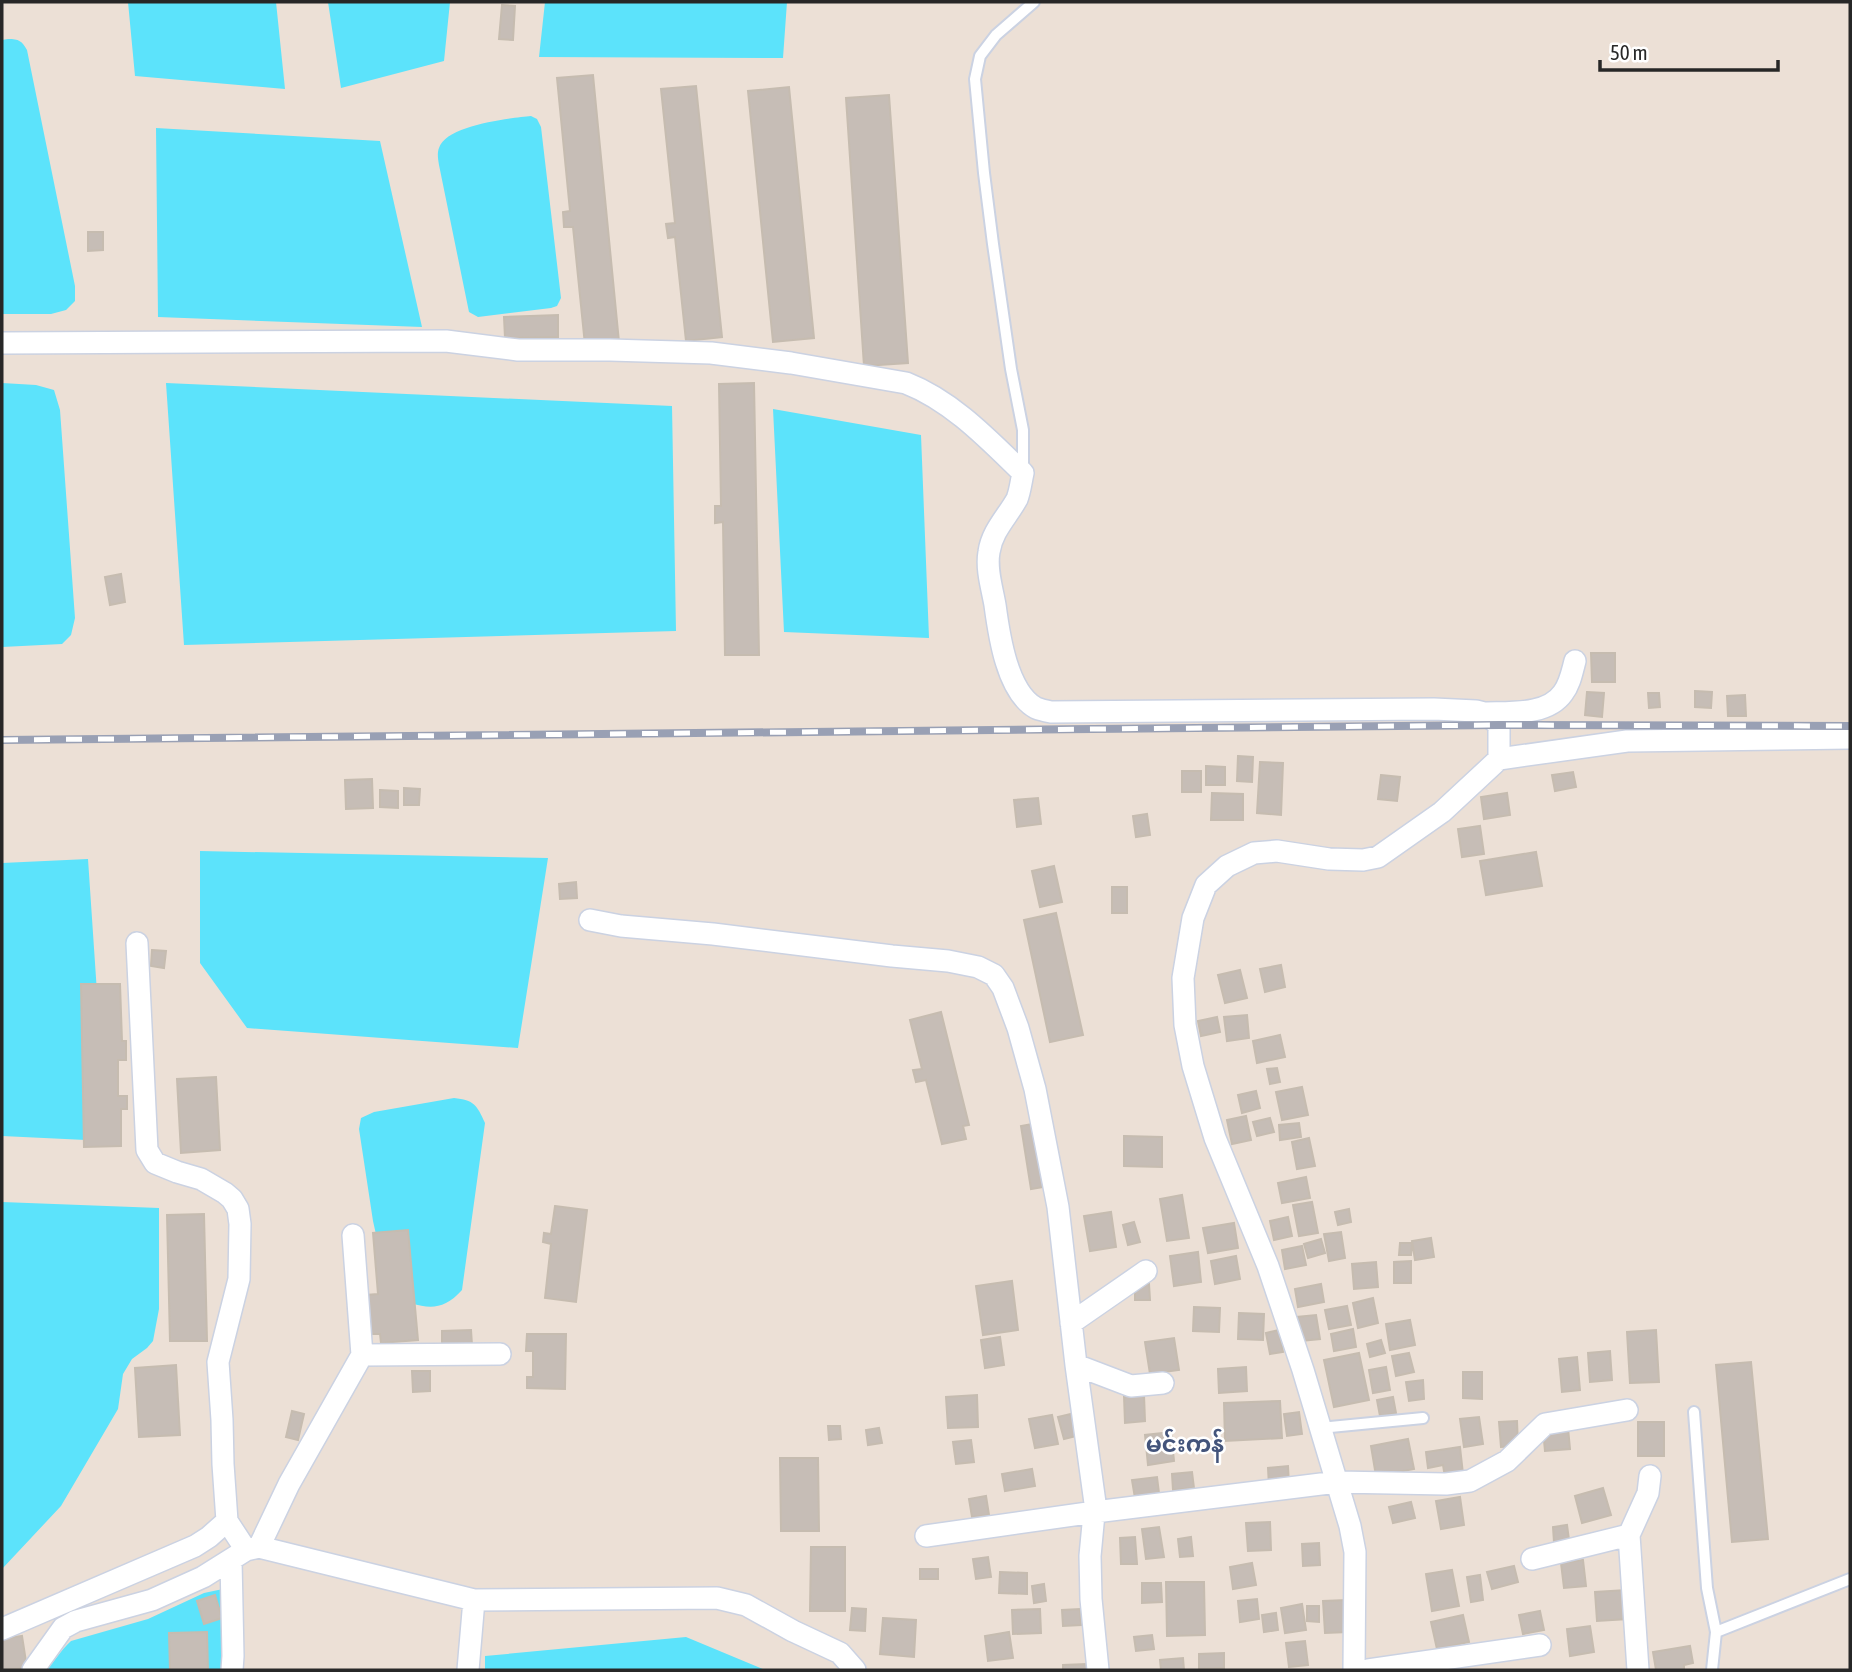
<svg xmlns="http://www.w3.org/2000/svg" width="1852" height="1672" font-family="'Asap Condensed','Noto Sans Myanmar',sans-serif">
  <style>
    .water { fill: #5ce3fb }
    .building { fill: #c6bdb6; stroke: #c6bcb0; stroke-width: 2 }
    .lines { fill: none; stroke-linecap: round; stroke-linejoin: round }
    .lane-casing { stroke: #cbd2e2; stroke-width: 14 }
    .street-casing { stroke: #cbd2e2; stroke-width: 24 }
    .lane { stroke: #fff; stroke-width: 10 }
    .street { stroke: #fff; stroke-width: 21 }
    .rail-casing { stroke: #99a0b4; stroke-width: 8 }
    .rail { stroke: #fff; stroke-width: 5; stroke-dasharray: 16; stroke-linecap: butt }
    .labels { text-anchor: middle; stroke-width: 5; stroke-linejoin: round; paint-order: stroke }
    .quarter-label { font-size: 23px; font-weight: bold; fill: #43547b; stroke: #fff }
  </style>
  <rect width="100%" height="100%" fill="#ece0d6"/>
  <path class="water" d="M128,2H276L285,89L135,76Z
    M328,2H450L444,61L341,88Z
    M545,2H787L783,58L539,57Z
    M8,39C19,39 22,41 27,50L75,286V301L66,310L51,314H2V40Z
    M531,116L537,119L541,127L561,298L557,306L551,308L478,317L469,312L439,165C438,159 437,153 439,148C446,125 510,118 531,116Z
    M156,128L380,141L422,327L158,317Z
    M2,383L36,385L54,390L60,410L75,618L71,635L62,644L2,647Z
    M166,383L672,406L676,631L184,645Z
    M773,409L921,435L929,638L784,632Z
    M200,851L548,858L518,1048L247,1028L200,963Z
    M88,859L107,1141L2,1136V863Z
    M454,1098C474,1100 477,1105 485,1123L462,1290C438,1317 420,1305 390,1297L373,1221L359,1129L361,1118L374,1112Z
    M2,1202L159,1208V1309L153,1341L147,1348L132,1359L123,1374L118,1409L61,1506L2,1569Z
    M223,1589L225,1670H46C55,1661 61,1650 71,1641L148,1619L204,1593Z
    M686,1637L765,1670H485V1656Z"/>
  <path class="building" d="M502,5L515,6L513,40L499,39Z
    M593,75L619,342L585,345L573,227H564L563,212L570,211L557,78Z
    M696,86L722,337L686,341L675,237L668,238L666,224L675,223L661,89Z
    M789,87L814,338L773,342L748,91Z
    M889,95L908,363L864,366L846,98Z
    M88,232H103V250L88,251Z
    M558,315V337L505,338L504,317Z
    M754,383L759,655H725L723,522L715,523V506H721L719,384Z
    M121,574L125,602L110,605L105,577Z
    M1591,653H1615V682H1592Z
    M1695,691L1712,692L1711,708L1695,707Z
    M1587,692L1604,693L1602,717L1585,715Z
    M1648,693H1659L1660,707L1649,708Z
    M1745,695L1746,716H1728L1727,696Z
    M1238,756L1253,757L1252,782L1237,781Z
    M1260,762L1283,763L1281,815L1257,813Z
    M1206,766L1225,767V785H1206Z
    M1182,771H1201V792H1182Z
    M1573,772L1576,787L1555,791L1552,775Z
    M1381,775L1400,777L1397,801L1378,799Z
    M372,779L373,808L346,809L345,780Z
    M404,788L420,789L419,805H404Z
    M380,790L398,791V808L380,807Z
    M1212,793L1243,794V820H1211Z
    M1507,793L1510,815L1484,819L1481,797Z
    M1038,798L1041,824L1017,827L1014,800Z
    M1147,814L1150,835L1136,837L1133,816Z
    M1480,826L1484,854L1462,857L1458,829Z
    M1536,852L1542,886L1486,895L1480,861Z
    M1054,866L1062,902L1040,907L1032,871Z
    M576,882L577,898L560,899L559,884Z
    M1112,887H1127V913H1112Z
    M1056,913L1083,1035L1050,1042L1024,920Z
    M152,950L166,951L164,968L151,966Z
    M1281,965L1285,987L1265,992L1260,969Z
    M1240,970L1247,998L1225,1003L1218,975Z
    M81,984H120L122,1041H126V1060H118V1096H127V1109H121V1146L84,1147Z
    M941,1012L969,1125L963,1126L966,1139L942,1144L926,1080L916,1082L913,1070L922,1069L910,1020Z
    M1247,1015L1249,1038L1227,1041L1224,1017Z
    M1217,1017L1220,1032L1201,1036L1198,1021Z
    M1280,1035L1285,1057L1257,1063L1253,1041Z
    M1277,1068L1280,1082L1270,1084L1267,1069Z
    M216,1077L220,1150L181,1153L177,1079Z
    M1302,1087L1308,1115L1282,1120L1276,1092Z
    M1256,1091L1260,1108L1242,1113L1238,1095Z
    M1246,1116L1251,1140L1232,1144L1227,1120Z
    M1270,1118L1274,1132L1257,1136L1253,1122Z
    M1038,1123L1049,1186L1031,1189L1021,1126Z
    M1299,1123L1301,1137L1280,1140L1279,1125Z
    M1124,1136L1162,1137V1167L1124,1166Z
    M1309,1138L1315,1166L1297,1169L1292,1142Z
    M1306,1177L1310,1198L1282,1203L1278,1183Z
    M1182,1195L1189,1238L1167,1241L1160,1199Z
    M1312,1202L1318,1233L1299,1236L1293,1205Z
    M555,1206L587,1210L576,1302L545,1298L551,1244L543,1242L544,1233L551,1234Z
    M1349,1209L1351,1222L1338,1225L1335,1212Z
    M1111,1212L1116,1247L1090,1251L1084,1216Z
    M204,1214L207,1341H170L167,1215Z
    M1288,1217L1292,1236L1274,1240L1270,1221Z
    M1134,1222L1140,1242L1128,1245L1123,1225Z
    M1234,1223L1238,1248L1208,1253L1203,1228Z
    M408,1230L418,1340L381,1343L380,1334H369L366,1295L378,1294L373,1233Z
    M1341,1232L1345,1258L1329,1261L1324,1234Z
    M1431,1238L1434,1257L1415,1260L1412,1241Z
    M1321,1239L1325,1253L1308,1258L1304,1244Z
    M1400,1243H1412L1411,1255H1399Z
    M1302,1246L1306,1265L1285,1269L1282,1250Z
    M1198,1252L1201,1282L1174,1286L1170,1256Z
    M1236,1256L1240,1279L1215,1284L1211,1261Z
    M1411,1261V1283H1394V1262Z
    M1376,1262L1378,1287L1354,1289L1352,1264Z
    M1012,1281L1018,1330L983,1335L976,1286Z
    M1135,1284H1149L1150,1300H1135Z
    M1321,1284L1324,1302L1298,1307L1295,1289Z
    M1373,1298L1378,1323L1358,1328L1353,1303Z
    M1347,1306L1351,1325L1329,1329L1325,1310Z
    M1194,1307L1220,1308L1219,1332L1193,1331Z
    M1239,1313L1264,1314L1263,1340L1238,1339Z
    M1316,1315L1320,1339L1301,1341L1297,1317Z
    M1410,1320L1415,1345L1390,1350L1386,1324Z
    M1353,1329L1356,1347L1334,1351L1331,1334Z
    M471,1330L472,1345L442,1346V1331Z
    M1279,1330L1283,1352L1270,1354L1266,1333Z
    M1656,1330L1659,1382L1630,1383L1627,1332Z
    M527,1334H566L565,1389L527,1388V1377H533V1351H526Z
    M1000,1337L1004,1365L985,1368L981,1340Z
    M1174,1338L1179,1370L1150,1374L1145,1342Z
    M1381,1340L1385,1353L1370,1357L1367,1344Z
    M1610,1351L1612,1380L1590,1382L1588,1353Z
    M1359,1353L1369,1400L1334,1407L1324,1360Z
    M1409,1353L1414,1372L1396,1376L1392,1356Z
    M1577,1357L1580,1390L1562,1392L1559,1359Z
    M1751,1362L1768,1539L1732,1542L1716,1365Z
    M176,1365L180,1435L139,1437L135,1368Z
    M1246,1367L1247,1391L1219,1393L1218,1369Z
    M1386,1367L1390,1390L1373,1393L1369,1370Z
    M412,1371H430V1391L413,1392Z
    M1463,1372H1482V1399L1463,1398Z
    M1423,1380L1424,1399L1409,1401L1406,1382Z
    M977,1395L978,1427L948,1428L946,1397Z
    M1144,1395L1145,1421L1125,1423L1124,1396Z
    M1393,1397L1396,1413L1380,1416L1377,1400Z
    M1280,1401L1282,1438L1225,1441L1224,1403Z
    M292,1411L304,1414L298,1440L286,1437Z
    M1299,1412L1302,1434L1287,1436L1284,1414Z
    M1075,1413L1080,1435L1064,1439L1058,1417Z
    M1052,1415L1058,1444L1035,1448L1029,1419Z
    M1479,1417L1483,1444L1464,1447L1460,1419Z
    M1517,1421L1518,1446L1501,1447L1499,1422Z
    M1638,1422H1664V1456H1638Z
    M828,1426H840L841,1439L829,1440Z
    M879,1428L882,1443L868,1445L866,1430Z
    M1568,1428L1570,1449L1545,1451L1543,1430Z
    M1171,1432L1174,1461L1148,1465L1145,1435Z
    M1408,1439L1414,1469L1376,1476L1371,1446Z
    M971,1440L974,1462L956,1464L953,1442Z
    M1460,1447L1463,1474L1445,1477L1443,1465L1428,1468L1426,1452Z
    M780,1458H818L819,1531H781Z
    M1288,1466L1289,1485L1269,1486L1268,1468Z
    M1032,1469L1035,1486L1005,1491L1002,1474Z
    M1192,1472L1194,1488L1173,1490L1172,1474Z
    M1157,1477L1160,1501L1135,1498L1132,1480Z
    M1603,1488L1611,1515L1582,1523L1575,1496Z
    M986,1496L989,1515L972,1517L969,1499Z
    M1460,1497L1464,1525L1441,1529L1436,1501Z
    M1411,1502L1415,1518L1393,1523L1389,1507Z
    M1270,1522L1271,1550L1248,1551L1246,1523Z
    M1567,1525L1569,1540L1554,1542L1553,1527Z
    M1159,1527L1164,1557L1146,1559L1142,1529Z
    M1135,1537L1137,1564H1121L1120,1538Z
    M1191,1537L1193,1556L1180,1557L1178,1539Z
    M1319,1543L1320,1565L1303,1566L1302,1544Z
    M811,1547H845V1611H810Z
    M988,1557L991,1577L976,1579L973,1559Z
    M1583,1560L1586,1586L1564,1588L1561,1563Z
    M1252,1563L1256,1585L1233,1589L1230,1567Z
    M1514,1566L1518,1582L1492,1589L1487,1572Z
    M920,1569H938V1579H920Z
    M1452,1570L1459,1606L1432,1611L1426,1574Z
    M1000,1572L1027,1573V1594L999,1593Z
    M1480,1575L1483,1600L1471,1602L1467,1577Z
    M1166,1582H1204L1205,1635L1167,1636Z
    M1142,1583H1161L1162,1602L1142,1603Z
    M1044,1584L1046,1601L1034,1603L1032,1586Z
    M1626,1590L1628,1619L1597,1621L1595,1592Z
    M215,1595L222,1618L204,1624L197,1601Z
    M1257,1599L1259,1619L1240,1622L1238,1601Z
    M1347,1600L1348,1632L1325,1633L1323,1601Z
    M1302,1604L1306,1630L1285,1633L1281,1608Z
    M1307,1606H1319V1622L1307,1621Z
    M852,1608L866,1609L865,1631L850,1630Z
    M1040,1609L1041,1633L1013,1634L1012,1610Z
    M1080,1609L1081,1625L1063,1626L1062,1610Z
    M1540,1611L1544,1630L1523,1634L1519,1615Z
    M1276,1613L1278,1630L1264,1632L1262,1615Z
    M1463,1615L1469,1642L1437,1649L1431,1622Z
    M883,1618L916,1620L914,1657L880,1654Z
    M1590,1626L1594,1652L1570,1656L1567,1629Z
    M207,1632L208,1670H170L169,1633Z
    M1009,1632L1013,1658L988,1661L985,1636Z
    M1152,1635L1154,1649L1136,1651L1134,1637Z
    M22,1636L27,1668L2,1670V1639Z
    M1305,1641L1308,1665L1289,1667L1286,1643Z
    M1690,1646L1693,1663L1684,1665V1670H1656L1653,1652Z
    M1224,1653V1668L1199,1669V1654Z
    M1183,1658L1184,1670H1161L1160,1660Z
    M1087,1664L1088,1670H1063V1665Z"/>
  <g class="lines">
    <g class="lane-casing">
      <path id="lane" d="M1023,469V430L1011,369L993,244L984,173L975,79L980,56L996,35L1034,2
        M1694,1412L1707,1588L1716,1632
        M1320,1428L1423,1418
        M1712,1670L1716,1632L1850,1579"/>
    </g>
    <g class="street-casing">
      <path id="street" d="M2,343L446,341L518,350H610L711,353L791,363L906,383C952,401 988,439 1023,473C1021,482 1020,492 1017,499C1007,517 992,531 989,552C986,569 992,588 995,605C999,635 1007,692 1036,708C1041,710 1046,711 1051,712L1434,709L1476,711L1484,713L1499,725V759L1627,741L1850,738
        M1484,713C1509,712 1547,716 1563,693C1570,684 1572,672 1575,661
        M590,920L621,926L713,934L892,956L948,961L978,967L994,975L1003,988L1018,1028L1035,1089L1058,1207L1076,1365L1095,1503L1090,1556L1091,1599L1098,1670
        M137,943L147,1150L155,1163L177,1172L201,1179L225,1193L232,1199L238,1209L240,1224L239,1279L218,1362L222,1420L223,1464L227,1521L246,1550
        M1071,1323L1146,1271
        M362,1355L500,1354
        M1076,1365L1131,1386L1163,1383
        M926,1536L1095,1512L1337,1482L1446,1484L1470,1481L1507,1461L1545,1424L1627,1410
        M259,1547L289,1484L362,1355L353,1235
        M1532,1559L1629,1535
        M231,1560L233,1656L232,1670
        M2,1629L195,1546L209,1537L227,1521
        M33,1670L63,1628L76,1621L152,1600L203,1577L246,1550L259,1547L474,1600L717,1598L746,1605L793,1631L840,1653L855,1670
        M468,1670L474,1600
        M1354,1670L1355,1552L1350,1526L1303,1370L1268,1266L1215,1138L1193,1066L1185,1025L1183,978L1193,918L1206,885L1227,866L1254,853L1277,851L1329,859L1363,860L1378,857L1442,812L1499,759
        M1368,1670L1540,1645
        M1638,1670L1629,1535L1648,1493L1650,1476"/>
    </g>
    <use href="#lane" class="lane"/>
    <use href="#street" class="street"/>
    <g class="rail-casing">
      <path id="rail" d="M2,740L1499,725L1850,726"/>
    </g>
    <use href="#rail" class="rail"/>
  </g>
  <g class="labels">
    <g class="quarter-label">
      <text x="1185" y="1452">မင်းကန်</text>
    </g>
  </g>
  <rect width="1852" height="1672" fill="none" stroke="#272727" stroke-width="7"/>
  <path d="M1600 60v10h178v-10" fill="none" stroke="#272727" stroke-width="3.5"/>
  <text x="1610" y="60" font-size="21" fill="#272727" stroke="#ffffff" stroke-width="5" paint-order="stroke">50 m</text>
</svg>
